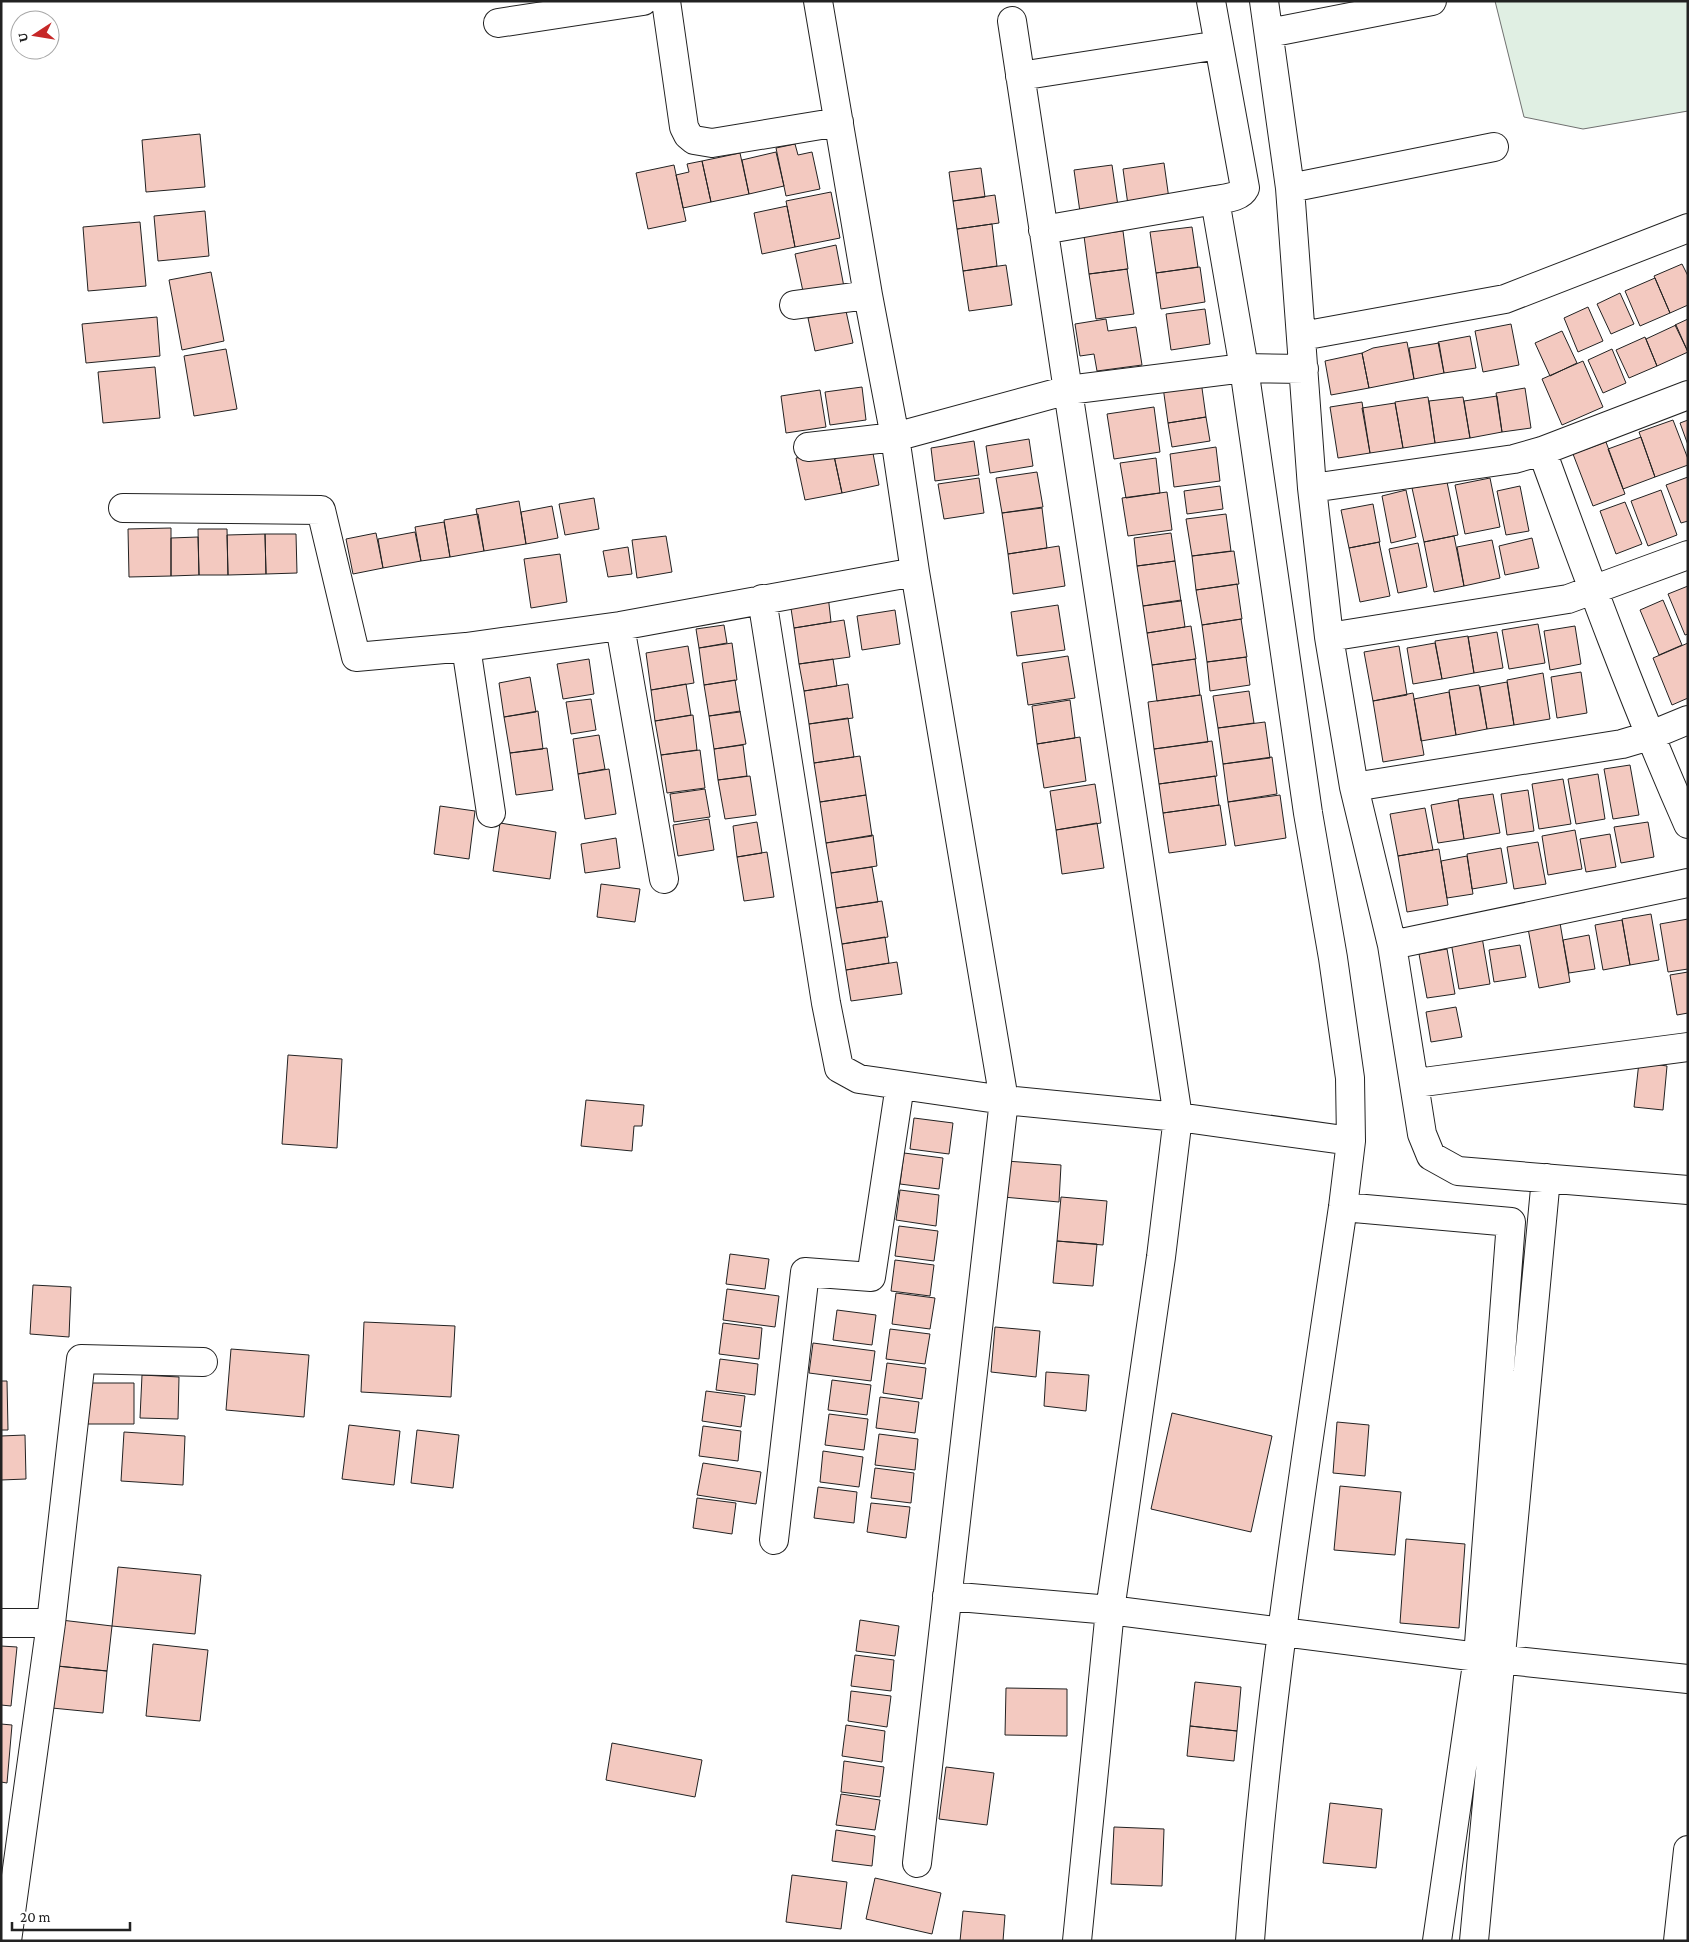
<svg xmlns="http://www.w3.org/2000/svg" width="1689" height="1942" font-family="'Crimson Pro',serif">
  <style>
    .green { fill: #e0efe3; stroke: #6f6f6f }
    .building { fill: #f3c9c0; stroke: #222 }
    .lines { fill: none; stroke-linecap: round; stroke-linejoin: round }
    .minor-casing { stroke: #222; stroke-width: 30 }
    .minor { stroke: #fff; stroke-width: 28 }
  </style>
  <rect width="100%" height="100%" fill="#fff"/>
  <path class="green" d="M1495,1H1688V111L1583,129L1524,117Z"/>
  <path class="building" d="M200,134L205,187L146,192L142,140Z
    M795,144L798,155L812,152L820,189L786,196L776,148Z
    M776,152L784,186L749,194L742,160Z
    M740,153L749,194L711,202L702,161Z
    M702,161L711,202L683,208L676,175L689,172L687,164Z
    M1164,163L1169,199L1128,205L1123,169Z
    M674,165L686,221L648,229L636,173Z
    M1112,165L1118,206L1080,212L1074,170Z
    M981,168L985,197L953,201L949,172Z
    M831,192L840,238L795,247L786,201Z
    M995,195L999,223L957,229L953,201Z
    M787,206L795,247L762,254L754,213Z
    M205,211L209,256L158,261L154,216Z
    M140,222L146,286L88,291L83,227Z
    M992,224L997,266L963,271L957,229Z
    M1192,227L1198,267L1156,273L1150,232Z
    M1123,231L1128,269L1089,274L1084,236Z
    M836,245L844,287L804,296L795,254Z
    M1682,264L1688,276V305L1670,313L1654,276Z
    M1006,265L1012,305L969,311L963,271Z
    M1200,267L1205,302L1161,309L1156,273Z
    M1127,269L1134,314L1096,319L1089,274Z
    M211,272L224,341L182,350L169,280Z
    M1655,278L1670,313L1640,326L1625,291Z
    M1620,293L1634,324L1611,334L1597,304Z
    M1588,307L1603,341L1578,352L1564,318Z
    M1205,309L1210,344L1171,350L1166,314Z
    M846,311L853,343L815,351L808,318Z
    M157,317L160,356L86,363L82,324Z
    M1106,319L1108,331L1136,327L1142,365L1097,371L1094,354L1080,356L1075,324Z
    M1688,319V352L1675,325Z
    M1511,324L1519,365L1483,372L1475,331Z
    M1676,325L1688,352L1657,366L1646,339Z
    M1562,331L1577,363L1550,376L1535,343Z
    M1470,336L1476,368L1444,373L1438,342Z
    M1645,337L1657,366L1629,378L1616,350Z
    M1407,342L1414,379L1369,388L1362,353L1373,348Z
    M1439,343L1444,373L1414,379L1409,348Z
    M226,349L237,409L194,416L184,356Z
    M1612,349L1626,383L1603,393L1588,360Z
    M1362,353L1369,388L1331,395L1325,361Z
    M1583,361L1603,407L1562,425L1542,379Z
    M155,367L160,418L103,423L98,372Z
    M1201,381L1206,417L1168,423L1163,387Z
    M862,387L866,420L830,425L825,392Z
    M1525,388L1531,428L1502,432L1496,393Z
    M820,390L826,427L786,433L781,396Z
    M1497,396L1502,432L1470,438L1464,401Z
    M1428,397L1435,443L1403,448L1395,402Z
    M1463,397L1470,438L1435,443L1429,401Z
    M1362,402L1370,453L1338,458L1330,407Z
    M1395,403L1403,448L1370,453L1362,408Z
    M1154,407L1160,452L1114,459L1107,414Z
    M1206,417L1210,441L1172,447L1168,423Z
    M1673,420L1688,459V465L1655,477L1639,432Z
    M1688,420V445L1680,423Z
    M1641,437L1655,477L1623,489L1608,449Z
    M1029,439L1033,466L990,473L986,446Z
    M974,441L979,475L935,481L931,448Z
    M1606,442L1625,494L1593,506L1573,454Z
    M1216,447L1220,481L1174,487L1170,454Z
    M872,448L879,485L842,493L834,456Z
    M833,451L842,493L805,500L796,458Z
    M1156,458L1160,493L1126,498L1120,463Z
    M1037,472L1043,507L1002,513L996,478Z
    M1688,477V521L1681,523L1666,485Z
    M979,478L984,513L944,519L938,484Z
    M1490,478L1500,527L1465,534L1455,485Z
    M1447,482L1458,535L1424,542L1412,488Z
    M1220,486L1223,509L1187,514L1184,491Z
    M1520,486L1529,531L1506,535L1497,491Z
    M1406,490L1416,537L1391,543L1382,496Z
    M1661,490L1677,535L1648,546L1631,501Z
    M1167,492L1172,530L1128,536L1122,498Z
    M594,498L599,529L565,535L559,504Z
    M519,501L526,544L484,551L476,509Z
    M1625,502L1642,544L1616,554L1600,511Z
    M1373,504L1380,542L1349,548L1341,510Z
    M552,506L558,538L526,544L521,512Z
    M1042,508L1047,548L1008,554L1002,513Z
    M478,514L484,551L450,557L444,520Z
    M1226,514L1231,551L1192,556L1186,519Z
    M444,522L450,557L421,561L415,527Z
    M171,528V576L129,577L128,529Z
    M198,529H227L228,575H199Z
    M415,532L421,561L383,568L378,539Z
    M376,533L383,568L353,574L346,539Z
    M1171,533L1175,561L1137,566L1134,538Z
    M265,534H296L297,573L266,574Z
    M265,534L266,574L228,575L227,535Z
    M666,536L672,572L637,578L632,540Z
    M1454,536L1464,586L1434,592L1424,542Z
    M198,537L199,575L171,576V538Z
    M1532,538L1539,568L1505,575L1499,546Z
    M1492,540L1500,578L1464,586L1457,547Z
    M1379,542L1390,596L1360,602L1349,548Z
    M1418,543L1427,587L1398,593L1389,549Z
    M1059,546L1065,586L1013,594L1008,554Z
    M628,547L632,574L608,577L603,551Z
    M1234,551L1239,584L1196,590L1192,556Z
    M560,554L567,602L531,608L524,559Z
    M1175,561L1181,601L1143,606L1137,566Z
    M1237,584L1242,619L1202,625L1196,590Z
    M1688,586V634L1685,635L1668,594Z
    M828,595L831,622L794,628L790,602Z
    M1181,600L1185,627L1147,633L1143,606Z
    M1663,600L1682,645L1659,655L1640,610Z
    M1058,605L1065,650L1017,656L1011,612Z
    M895,610L900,644L862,650L857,616Z
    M1241,619L1247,657L1207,662L1202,625Z
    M844,620L850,657L799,664L794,628Z
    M1538,624L1545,663L1509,669L1502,630Z
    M724,625L727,643L699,648L696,629Z
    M1191,626L1196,659L1152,665L1147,633Z
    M1575,626L1581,664L1550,670L1544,631Z
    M1497,632L1503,668L1474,673L1468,637Z
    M1468,636L1474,673L1442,679L1435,641Z
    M732,643L737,680L704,685L699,648Z
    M1435,643L1442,679L1413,684L1407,648Z
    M1688,643V698L1672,705L1653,658Z
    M688,646L694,683L651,690L646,653Z
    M1399,646L1407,695L1373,701L1364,652Z
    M1068,656L1075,698L1028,705L1022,663Z
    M1246,657L1250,685L1210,691L1207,662Z
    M589,659L594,694L563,699L557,664Z
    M833,659L837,686L804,691L799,664Z
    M1195,659L1200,695L1157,701L1152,665Z
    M1581,672L1587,713L1557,718L1551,677Z
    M1543,673L1550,719L1514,725L1507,680Z
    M530,677L536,712L504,717L499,683Z
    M735,680L740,712L709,716L704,685Z
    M1507,682L1514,725L1487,729L1480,687Z
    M686,684L691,715L655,721L651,690Z
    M848,684L853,718L809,724L804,691Z
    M1479,685L1487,729L1456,735L1449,690Z
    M1249,691L1254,723L1218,728L1213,696Z
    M1449,692L1456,735L1421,741L1414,699Z
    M1413,693L1424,755L1383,762L1373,701Z
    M1201,695L1208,742L1154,749L1148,702Z
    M591,699L596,730L571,734L566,702Z
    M1070,700L1075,738L1037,744L1032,706Z
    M538,711L543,749L510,753L504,717Z
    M740,711L746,744L714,749L709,716Z
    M693,715L697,750L661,755L655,721Z
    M848,718L854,757L814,763L809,724Z
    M1265,722L1270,758L1223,764L1218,728Z
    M599,735L605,769L578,774L573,739Z
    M1080,737L1086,781L1044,788L1037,744Z
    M1212,741L1217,776L1159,784L1154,749Z
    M743,745L747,776L718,780L714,749Z
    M547,748L553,790L516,795L510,753Z
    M700,750L705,788L667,793L661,755Z
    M860,756L866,795L820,802L814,763Z
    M1272,757L1277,794L1228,802L1223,764Z
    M1630,765L1639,815L1613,819L1604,769Z
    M609,769L616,814L585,819L578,774Z
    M1598,774L1605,819L1576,824L1568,779Z
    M750,776L756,815L725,819L718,780Z
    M1215,776L1219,805L1163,813L1159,784Z
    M1563,779L1571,824L1539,829L1532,784Z
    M1095,784L1101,823L1056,830L1050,791Z
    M705,789L710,817L674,822L670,794Z
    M1528,790L1534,831L1507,835L1501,794Z
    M1493,794L1500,833L1464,839L1458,799Z
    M866,795L872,836L826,843L820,802Z
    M1280,795L1286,838L1235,846L1228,802Z
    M1458,800L1464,839L1438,843L1431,805Z
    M1220,805L1226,845L1169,853L1163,813Z
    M440,806L475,811L469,859L434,854Z
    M1425,808L1433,850L1398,856L1390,814Z
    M709,819L714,850L678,856L673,825Z
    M757,822L762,853L737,857L733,826Z
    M1648,822L1654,857L1621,863L1614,827Z
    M500,823L556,832L550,879L493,871Z
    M1097,823L1104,868L1062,874L1056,830Z
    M1575,830L1582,869L1548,875L1542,836Z
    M1610,834L1616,867L1586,872L1580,839Z
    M873,835L877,866L831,873L826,843Z
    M616,838L620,868L585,873L581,844Z
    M1538,842L1546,884L1514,889L1507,847Z
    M1501,848L1507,883L1472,889L1467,854Z
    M1439,849L1448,905L1407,912L1398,856Z
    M767,852L774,897L744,901L737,857Z
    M1467,856L1473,894L1447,898L1441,861Z
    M872,867L878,902L836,908L831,873Z
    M601,884L640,889L635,922L597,917Z
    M882,901L888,937L842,944L836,908Z
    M1651,914L1659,960L1630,965L1622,919Z
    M1559,917L1570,982L1539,988L1527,923Z
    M1688,919V969L1668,972L1660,924Z
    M1622,920L1630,965L1603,970L1595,925Z
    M1589,935L1595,969L1569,973L1563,940Z
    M885,937L889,963L846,970L842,944Z
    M1482,937L1490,984L1459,989L1451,942Z
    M1520,945L1526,977L1494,982L1489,950Z
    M1447,949L1455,994L1427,998L1419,954Z
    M897,962L902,994L851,1001L846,970Z
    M1688,972V1013L1677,1015L1670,975Z
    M1456,1007L1462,1037L1431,1042L1426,1012Z
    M288,1055L342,1059L337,1148L282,1144Z
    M1639,1062L1667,1066L1663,1110L1634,1107Z
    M586,1100L644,1105L642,1126H634L632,1151L581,1146Z
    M914,1118L953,1123L949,1154L910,1149Z
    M904,1153L943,1158L939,1189L900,1184Z
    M1006,1161L1061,1165L1059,1202L1003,1197Z
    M900,1190L939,1195L936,1226L896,1220Z
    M1061,1197L1107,1201L1103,1245L1057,1241Z
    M899,1226L938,1231L934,1261L895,1256Z
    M1057,1241L1097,1244L1093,1286L1053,1283Z
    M730,1254L769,1259L765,1289L726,1284Z
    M895,1260L934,1265L930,1296L891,1291Z
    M33,1285L71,1287L69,1337L30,1334Z
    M727,1289L779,1296L775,1327L723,1320Z
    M896,1293L935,1298L930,1329L892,1324Z
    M837,1310L876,1315L872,1345L833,1340Z
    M364,1322L455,1326L451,1397L361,1392Z
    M723,1323L762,1328L759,1359L719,1354Z
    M995,1327L1040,1331L1036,1377L991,1372Z
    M890,1329L930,1334L925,1364L886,1359Z
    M813,1343L875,1351L871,1381L809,1373Z
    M231,1349L309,1355L304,1417L226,1410Z
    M720,1359L758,1364L755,1395L716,1390Z
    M887,1363L926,1368L922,1399L883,1393Z
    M1046,1372L1089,1375L1086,1411L1044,1406Z
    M142,1375L179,1377L178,1419L140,1418Z
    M832,1380L871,1385L867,1415L828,1410Z
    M1,1381H7L8,1430H1Z
    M85,1383H134V1424H86Z
    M706,1391L745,1396L741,1427L702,1421Z
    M880,1397L919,1402L915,1433L876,1428Z
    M1172,1413L1272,1436L1251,1532L1151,1509Z
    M829,1414L868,1419L864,1450L825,1445Z
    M1337,1422L1369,1425L1365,1476L1333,1473Z
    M349,1425L400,1431L394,1485L342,1479Z
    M703,1426L741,1431L738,1461L699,1456Z
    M417,1430L459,1435L453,1488L411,1483Z
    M124,1432L185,1436L183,1485L121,1481Z
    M879,1434L918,1439L915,1470L875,1465Z
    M25,1435L26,1479L1,1480V1436Z
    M823,1451L863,1457L859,1487L820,1482Z
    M703,1463L761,1472L756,1504L697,1495Z
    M875,1468L914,1473L911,1503L871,1498Z
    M1340,1486L1401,1492L1395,1555L1334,1550Z
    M818,1487L857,1492L854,1523L814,1518Z
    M697,1498L736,1503L732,1534L693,1528Z
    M871,1503L910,1507L906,1538L867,1532Z
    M1406,1539L1465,1544L1459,1628L1400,1623Z
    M118,1567L201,1575L195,1634L112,1626Z
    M61,1620L112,1626L107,1671L57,1666Z
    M860,1620L899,1626L895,1656L856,1651Z
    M153,1644L208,1650L200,1721L146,1716Z
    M1,1646L17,1647L11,1706L1,1705Z
    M855,1655L894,1660L891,1691L851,1686Z
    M57,1666L107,1671L103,1713L52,1708Z
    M1195,1682L1241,1687L1237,1731L1190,1726Z
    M1006,1688L1067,1689V1736L1005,1735Z
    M851,1691L891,1696L887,1727L848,1721Z
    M1,1724L12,1725L7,1783L1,1782Z
    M846,1725L885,1731L882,1762L842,1756Z
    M1190,1726L1237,1731L1234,1761L1187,1756Z
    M612,1743L702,1760L695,1797L606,1780Z
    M844,1761L884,1767L880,1797L841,1792Z
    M946,1767L994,1773L987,1825L939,1819Z
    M841,1794L880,1800L875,1830L836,1825Z
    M1330,1803L1382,1809L1376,1868L1323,1863Z
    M1114,1827L1164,1829L1162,1886L1111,1884Z
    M836,1830L875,1836L872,1866L832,1861Z
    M792,1875L847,1882L841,1929L786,1922Z
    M875,1878L941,1893L932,1934L866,1919Z
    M963,1911L1005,1915L1003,1941H960Z"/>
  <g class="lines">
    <g class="minor-casing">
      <path id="minor" d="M666,1L684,127L688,135L694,140L712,143L839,122
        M818,1L868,295L895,437L915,572L1004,1100L917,1863
        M1211,1L1245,188C1240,198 1225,198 1215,200L1244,368L1308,813L1333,958L1350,1078L1351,1141L1343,1207C1307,1451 1268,1695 1250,1941
        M1264,1L1290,188L1312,488L1329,637L1354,787L1392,945L1422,1134L1431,1156L1458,1171L1688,1190
        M1012,21L1178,1117L1351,1141
        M498,23L643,1
        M1269,33L1432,1
        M1020,76L1219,45
        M1290,188L1494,147
        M1043,230L1215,200
        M794,305L868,295
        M1302,336L1505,299L1688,228
        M808,447L895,437L1068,390L1244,368L1304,369
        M1542,451C1588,577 1634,702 1688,824
        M1312,488L1514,459L1542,451L1688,395
        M123,508L321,510L356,657L466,647L620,626L915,572
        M762,599L826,1003L839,1068L859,1079L880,1082L1004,1100L1178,1117L1161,1257L1110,1610L1077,1941
        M620,626L664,879
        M1329,637L1568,599L1688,555
        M466,647L491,813
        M1354,787L1622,744L1649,736L1688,720
        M1392,945L1688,883
        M1416,1083L1688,1047
        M1343,1207L1511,1222L1478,1657L1437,1941
        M774,1540L805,1272L871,1277L900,1085
        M947,1596L1110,1610L1478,1657L1688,1679
        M1,1623H51
        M7,1941L51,1623L81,1359L203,1362
        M1474,1941L1546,1178
        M1678,1941L1688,1850"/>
    </g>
    <use href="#minor" class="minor"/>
  </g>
  <rect width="1689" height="1942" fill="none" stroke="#222222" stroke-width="5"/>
  <g transform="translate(35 35) rotate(258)"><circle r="24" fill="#ffffff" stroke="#a7a7a7"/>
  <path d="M0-4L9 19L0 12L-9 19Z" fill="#c62828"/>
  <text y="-8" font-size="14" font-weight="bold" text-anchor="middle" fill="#222222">U</text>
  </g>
  <path d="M12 1922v8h118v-8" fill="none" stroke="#222222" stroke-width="2.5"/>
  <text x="20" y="1922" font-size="15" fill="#222222" stroke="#ffffff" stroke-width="4" paint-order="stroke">20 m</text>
</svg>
